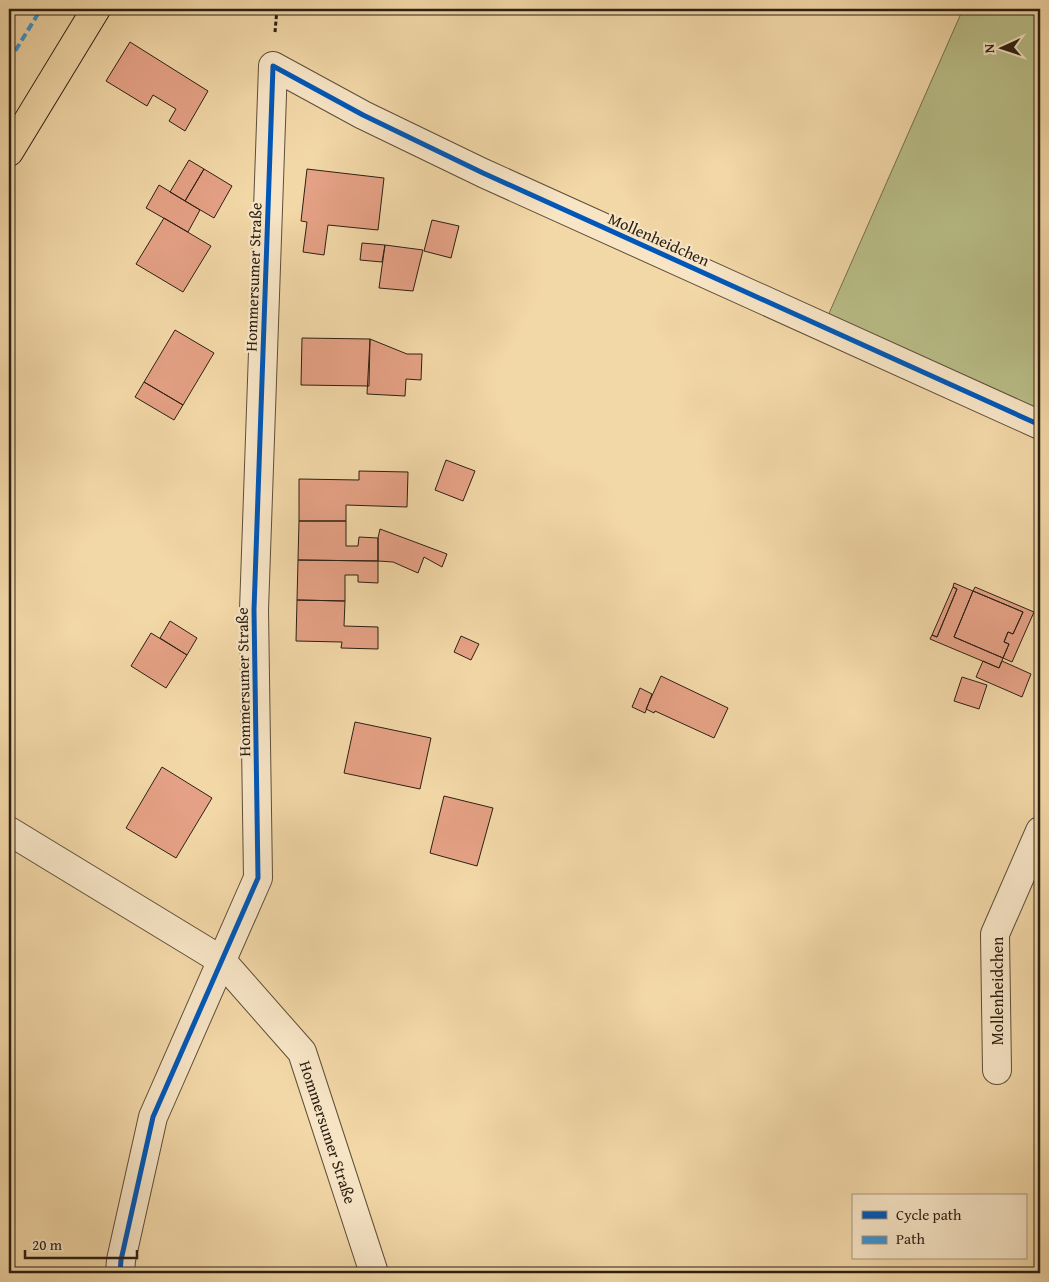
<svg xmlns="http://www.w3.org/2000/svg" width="1049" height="1282" font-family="'Gentium Book Plus',serif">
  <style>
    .green { fill: #b9be88; stroke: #726f4e }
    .building { fill: #e5a185; stroke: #2c2013 }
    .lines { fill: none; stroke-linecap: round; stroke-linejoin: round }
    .minor-casing { stroke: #5e4e38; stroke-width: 30 }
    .major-casing { stroke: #2c2013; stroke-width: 30 }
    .path { stroke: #2c2013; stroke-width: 3; stroke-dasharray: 4 2.5; stroke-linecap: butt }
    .minor { stroke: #f7e5c6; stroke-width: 28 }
    .major { stroke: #f2d7a7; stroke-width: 28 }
    .quiet { stroke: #3c94d3; stroke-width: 4; stroke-dasharray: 8 4; stroke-linecap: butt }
    .cycleway-casing { stroke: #f7e5c6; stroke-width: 8 }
    .cycleway { stroke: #0057b8; stroke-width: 5 }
    .labels { text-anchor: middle; stroke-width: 4.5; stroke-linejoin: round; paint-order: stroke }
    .street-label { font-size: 16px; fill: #2c2013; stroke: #f7e5c6 }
  </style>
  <rect width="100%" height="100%" fill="#f2d7a7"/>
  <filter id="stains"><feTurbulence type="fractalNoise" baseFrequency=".004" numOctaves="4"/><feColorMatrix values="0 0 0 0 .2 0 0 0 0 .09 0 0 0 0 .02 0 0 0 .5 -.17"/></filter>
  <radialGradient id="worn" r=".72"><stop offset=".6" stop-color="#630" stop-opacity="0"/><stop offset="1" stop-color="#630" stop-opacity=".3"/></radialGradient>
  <path class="green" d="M963,9H1040V425L823,327Z"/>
  <path class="building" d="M130,42L208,91L185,131L169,121L176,109L153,95L147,106L106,81Z
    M189,160L204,169L185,201L170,192Z
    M204,169L232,186L214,218L185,201Z
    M307,169L384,178L378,230L328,225L324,255L303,252L307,222L301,221Z
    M159,185L200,210L188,232L146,208Z
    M164,218L211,246L183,292L136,264Z
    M432,220L459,226L451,258L424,251Z
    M362,243L385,245L382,262L360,260Z
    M385,245L423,250L413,291L379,288Z
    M175,330L214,353L183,405L144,382Z
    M302,338L370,339L369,386L301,385Z
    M370,339L407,354H422L421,380L406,379L405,396L367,394Z
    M144,382L183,405L174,420L135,397Z
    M446,460L475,471L463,501L435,490Z
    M359,471L408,472L407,507L346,505V521H299V479L359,480Z
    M299,521H346V546H358L359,537L378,538V561L298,560Z
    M380,529L447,554L442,567L424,557L418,573L393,562L378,561V538Z
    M298,560L378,561V583L358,582V575H345V601L297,600Z
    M954,583L973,591L954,637L1003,658L999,668L930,639L932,635L937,637L957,589L953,587Z
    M953,587L957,589L937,637L932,635Z
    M975,587L1034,612L1012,662L1003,658L1009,644L1004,642L1008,632L1013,634L1023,612L973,591Z
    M973,591L1023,612L1013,634L1008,632L1004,642L1009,644L1003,658L954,637Z
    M297,600L345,601L344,626L378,627V649L341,648L342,642L296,641Z
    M170,621L197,638L187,655L160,638Z
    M151,633L187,655L166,688L131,666Z
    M461,636L479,644L471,660L454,652Z
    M983,661L999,668L1002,661L1031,674L1022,697L976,677Z
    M661,676L728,708L714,738L655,711L654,713L646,709Z
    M962,677L987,685L979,709L954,701Z
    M640,688L652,694L645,713L632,707Z
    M355,722L431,738L420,789L344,773Z
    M162,767L212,798L176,858L126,828Z
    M444,796L493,808L477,866L430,853Z"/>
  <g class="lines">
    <g class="minor-casing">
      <g id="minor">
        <path id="s1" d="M9,831L221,960L302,1052L374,1273"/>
        <path d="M997,1070L995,934L1040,831"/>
        <path d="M120,1273L121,1260L153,1117L258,878L254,610L273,66L363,115L483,173L1040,425"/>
      </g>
    </g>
    <g class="major-casing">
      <path id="major" d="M9,152L96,9"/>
    </g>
    <path class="path" d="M275,32L277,9"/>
    <use href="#minor" class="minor"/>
    <use href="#major" class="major"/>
    <path class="quiet" d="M9,61L41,9"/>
    <g class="cycleway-casing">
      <path id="cycleway" d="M120,1273L121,1260L153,1117L258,878L254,610L273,66L363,115L483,173L1040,425"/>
    </g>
    <use href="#cycleway" class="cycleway"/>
  </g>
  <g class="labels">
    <g class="street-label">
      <text transform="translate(659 239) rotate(24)" y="6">Mollenheidchen</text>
      <text transform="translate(253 277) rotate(-88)" y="6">Hommersumer Straße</text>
      <text transform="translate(243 682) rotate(-91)" y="6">Hommersumer Straße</text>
      <text transform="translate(997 991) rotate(-90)" y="6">Mollenheidchen</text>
      <text dy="6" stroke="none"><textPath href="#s1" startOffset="455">Hommersumer Straße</textPath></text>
    </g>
  </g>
  <rect width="1049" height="1282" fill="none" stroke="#f2d7a7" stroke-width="30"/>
  <rect x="10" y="10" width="1029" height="1262" fill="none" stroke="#2c2013" stroke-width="2.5"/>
  <rect x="15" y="15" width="1019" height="1252" fill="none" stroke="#2c2013"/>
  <rect x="852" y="1194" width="175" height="65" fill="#f7e5c6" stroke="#a6967e"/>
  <rect x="862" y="1211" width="25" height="8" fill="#0057b8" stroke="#a6967e"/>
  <text x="896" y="1220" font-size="15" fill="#2c2013">Cycle path</text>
  <rect x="862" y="1236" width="25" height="8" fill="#3c94d3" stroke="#a6967e"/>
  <text x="896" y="1244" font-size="15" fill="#2c2013">Path</text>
  <g transform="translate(1002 48) rotate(267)" stroke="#f7e5c6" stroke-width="4" paint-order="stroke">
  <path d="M0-4L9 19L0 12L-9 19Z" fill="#2c2013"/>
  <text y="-8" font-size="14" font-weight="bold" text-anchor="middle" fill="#2c2013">N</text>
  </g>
  <path d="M25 1250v8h112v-8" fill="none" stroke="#2c2013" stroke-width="2.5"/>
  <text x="32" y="1250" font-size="15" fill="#2c2013" stroke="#f7e5c6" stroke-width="4" paint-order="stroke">20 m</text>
  <rect width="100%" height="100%" filter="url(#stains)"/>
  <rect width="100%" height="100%" fill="url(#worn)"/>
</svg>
